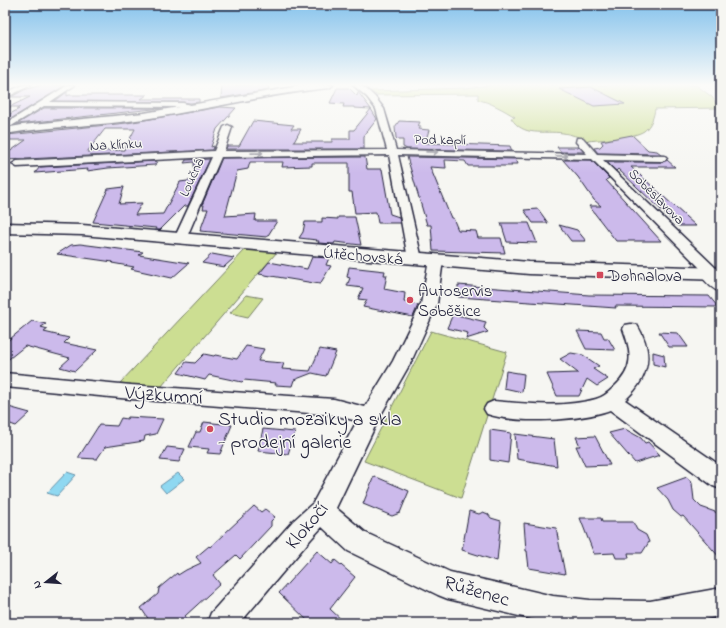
<svg xmlns="http://www.w3.org/2000/svg" width="726" height="628" font-family="'Indie Flower',sans-serif">
  <style>
    .green { fill: #ccde92; stroke: #778066 }
    .water { fill: #8fd8f1; stroke: #638fa8 }
    .building { fill: #ccbaeb; stroke: #22223b; fill-rule: evenodd }
    .lines { fill: none; stroke-linecap: round; stroke-linejoin: round }
    .street-casing { stroke: #22223b; stroke-width: 3 }
    .secondary-casing { stroke: #22223b; stroke-width: 3 }
    .street { fill: #f6f6f2; fill-rule: evenodd }
    .secondary { fill: #f6f6f2; fill-rule: evenodd }
    .oneway { stroke: #9797a0 }
    .poi-dot { fill: #d1495b; stroke: #f6f6f2; stroke-width: 1.5 }
    .labels { text-anchor: middle; stroke-width: 3; stroke-linejoin: round; paint-order: stroke }
    .far-street-label { font-size: 14px; fill: #22223b; stroke: #f6f6f2 }
    .street-label { font-size: 17px; fill: #22223b; stroke: #f6f6f2 }
    .poi-label { font-size: 17px; fill: #22223b; stroke: #f6f6f2; text-anchor: start }
    .near-street-label { font-size: 20px; fill: #22223b; stroke: #f6f6f2 }
    .near-poi-label { font-size: 20px; fill: #22223b; stroke: #f6f6f2; text-anchor: start }
  </style>
  <rect width="100%" height="100%" fill="#f6f6f2"/>
  <filter id="ink" filterUnits="userSpaceOnUse"><feTurbulence type="fractalNoise" baseFrequency=".025" numOctaves="2"/><feDisplacementMap in="SourceGraphic" scale="8" xChannelSelector="R" yChannelSelector="G"/><feConvolveMatrix kernelMatrix="1 2 1 2 8 2 1 2 1" color-interpolation-filters="sRGB"/></filter>
  <g filter="url(#ink)">
    <path class="green" d="M492,85H696L712,97L719,108L655,109C654,116 651,126 644,131C634,138 599,140 586,141L584,140L585,139C578,137 571,134 563,133C543,130 524,138 511,118L515,117C506,111 488,101 478,100V94L376,95L370,91L464,88Z
      M245,250L277,252L161,387L120,383Z
      M246,295L263,298L248,317L230,313Z
      M431,331L507,352L461,498L364,461Z"/>
    <path class="water" d="M67,472L76,475L57,496L47,493Z
      M178,473L184,479L166,493L160,486Z"/>
    <path class="building" d="M41,85H66L9,120L10,114L19,109H16L20,107H9L30,97H11L24,90Z
      M222,85H268L269,90L221,98Z
      M591,87L625,104L594,106L559,89Z
      M337,88H349L357,96L358,92L371,109L354,108V107H343L344,104L330,103Z
      M67,92V96L69,95H147L141,99H199V102L190,103L183,102L55,101Z
      M220,107L236,108L217,129L211,147L214,146L213,150L5,160V155L26,140H6L7,135L127,123ZM105,129H135L124,150L87,152Z
      M44,108H162L17,124Z
      M371,109L377,119L364,136V149H226L227,146H239L253,121L294,125L291,129H301L294,142H332V139H350V130H354Z
      M399,121L420,122L418,126H421L419,129L429,130L425,143L510,146L512,151L407,149L403,147V140H398L396,138L395,127Z
      M632,135L648,150L657,151L661,154L598,153L594,148L600,147L603,144L601,141Z
      M557,147H579L584,152H561Z
      M365,157L367,169H382L390,214L399,217L400,223H378L376,212L355,213L352,192H349V163H312V166L282,167L283,162H250L248,169L237,171L225,216L256,214L255,221H277L267,237L200,231L208,209H203L204,205H202L222,158Z
      M407,157L516,159L518,164H511L512,166H468L465,161L445,160L446,168L430,167L451,218H453L458,230L476,231L478,238H501L505,253L433,251L431,225H427Z
      M210,159L188,206H184L160,230H155L156,228L93,222L108,189L124,187L119,204L142,203L135,215L163,214L180,182L195,180L194,162L184,163L186,160Z
      M563,160H591L609,178L606,180L661,241H616L589,206H601L594,200L578,177Z
      M667,160L675,167H631L696,226H678L618,169L616,171L607,162H662Z
      M157,161L155,165L108,168L87,171L88,169L35,173L40,167Z
      M538,209L548,223H533L524,210Z
      M338,217H355L361,245L335,242L334,244L318,243L319,241H316L317,240L299,238L303,232L305,222H322V218L338,219Z
      M501,223H529L537,243L507,242Z
      M559,225L577,230L586,241H571Z
      M80,244L143,252L139,255L189,263L172,278L131,269L134,267L112,263L113,262L57,254L71,245Z
      M212,254L234,258L224,267L202,263Z
      M312,257L329,258L326,265L331,266L320,284L259,274L269,262L307,269Z
      M349,267L385,271L384,275H387L384,289L405,293L404,302L418,305L413,317L363,307L367,300L358,299L363,288L347,286L350,278L347,277Z
      M458,285L589,295L709,296L718,307L615,306L616,308L458,297Z
      M453,314L486,322L484,328L488,332L466,339L468,333L447,328Z
      M32,321L46,324L41,327L48,329L44,332L69,338L64,343L97,350L75,371L60,367L70,358L25,346L5,362V343Z
      M577,331L601,332L604,338H608L615,350L586,349Z
      M659,332L678,333L688,347H669Z
      M246,346L264,349L258,361L284,363L282,369L310,371L320,349L336,352L326,376L312,373L294,380L292,386L275,385L276,383L244,380L242,382L209,375L205,380L178,373L186,362L195,363L204,354L214,356L215,355L237,359Z
      M653,352L664,355L665,367L653,364Z
      M571,353L583,355L599,366L593,369L608,379L597,386L587,379L579,396H557L547,374L578,373L560,359Z
      M506,371L524,374L522,392L504,388Z
      M5,406L30,413L16,426L5,422Z
      M128,417L163,419L156,434L145,436L144,441L105,447L97,459L78,458L99,425L117,426L121,418L127,419Z
      M204,422L232,425L220,454L207,453L209,449L189,447L196,432H200Z
      M263,429L295,432L288,454L258,451Z
      M625,429L641,438L645,443L648,442L660,455L635,463L609,433Z
      M490,430L511,433L508,463L490,460Z
      M515,434L554,439L557,466L517,459Z
      M595,436L610,465L585,466L576,446H580L576,437Z
      M167,447L185,449L179,462L160,460Z
      M374,476L409,491L400,513L392,516L363,504Z
      M687,477L692,483L694,500L701,507L721,514V559L683,516L681,517L673,510L668,500L657,488Z
      M254,506L261,512L265,509L275,517L271,521V526L240,559L236,555L213,575L220,584L185,616L191,623H151L141,608L158,594L159,588L177,573L178,575L186,570L201,563L196,557L209,546L210,547Z
      M469,511L479,514L483,512L488,514L491,518L501,521L497,561L462,550Z
      M580,518H601L602,522H633L637,530L646,535L649,542L642,553H628L629,558H616L614,553L594,554Z
      M524,523L556,528L565,574L529,568L527,551H526Z
      M317,551L332,564L335,560L355,577L330,609L345,623H310L279,593Z"/>
    <g class="lines">
      <g class="street-casing">
        <path id="street" d="M23,85H31L5,98V93Z
          M68,85H75L50,102L183,103L197,107L193,109L183,107L44,106L5,130V124Z
          M353,85H360L365,88L375,97L384,109L396,150L587,154L576,142L577,138H583L597,154L665,156L667,158L665,160L662,161L603,160L718,270L720,273L717,276L721,280V292C712,290 704,280 699,273L702,270L592,159L398,155L422,259L420,262L415,263L410,262L408,259L389,155L221,157L186,239L185,242H175L174,239L212,157L17,167L12,164L17,161L214,151L224,127L228,125L232,127L224,151L387,150L376,109L367,97Z
          M436,256L441,257L443,260L437,304L411,362L379,418L336,508L366,533L450,572L553,596L590,600L650,601L721,588V616L684,623H548L448,599L438,595L348,551L322,527L311,539L240,623H207L211,613L293,521L313,503L357,421L334,415L131,399L5,387V373L131,385L334,399L365,407L393,361L421,304L429,260L431,257Z
          M631,324L637,325C655,354 649,378 625,400L721,466V489L713,486L610,410C580,421 516,424 487,414L484,409L487,404L494,401C527,404 564,408 596,399C603,397 609,392 614,387C634,369 632,353 623,329L625,325Z"/>
      </g>
      <g class="secondary-casing">
        <path id="secondary" d="M305,85H333L329,88C266,94 206,110 144,119C98,126 51,126 5,134V128L22,125L144,113Z
          M5,223L82,225L529,262L721,268V280L529,274L82,235L5,233Z"/>
      </g>
      <use href="#street" class="street"/>
      <use href="#secondary" class="secondary"/>
    </g>
    <defs><path id="oneway-shaft" d="M-6 0H5M1.5-3L5.5 0L1.5 3" fill="none" stroke-width="1.6" stroke-linecap="round" stroke-linejoin="round"/></defs>
    <g class="oneway">
      <use href="#oneway-shaft" transform="translate(432 152) rotate(1)"/>
      <use href="#oneway-shaft" transform="translate(257 153) rotate(-1)"/>
      <use href="#oneway-shaft" transform="translate(562 156) rotate(1)"/>
    </g>
  </g>
  <linearGradient id="sky" x2="0" y2="1"><stop stop-color="#84c2ec"/><stop offset="0.49" stop-color="#fbfbf9"/><stop offset="1" stop-color="#fbfbf9" stop-opacity="0"/></linearGradient>
  <rect width="726" height="173" fill="url(#sky)"/>
  <g class="poi-dot">
    <rect x="596" y="271" width="8" height="8" rx="2"/>
    <circle cx="410" cy="300" r="4"/>
    <circle cx="210" cy="429" r="4"/>
  </g>
  <g class="labels">
    <g class="far-street-label">
      <text transform="translate(440 139) rotate(1)" y="5">Pod kaplí</text>
      <text transform="translate(116 144) rotate(-3)" y="5">Na klínku</text>
      <text transform="translate(191 177) rotate(-66)" y="5">Loučná</text>
      <text transform="translate(657 196) rotate(45)" y="5">Soběslavova</text>
    </g>
    <g class="street-label">
      <text transform="translate(363 255) rotate(5)" y="6">Útěchovská</text>
    </g>
    <g class="poi-label">
      <text x="608" y="281">Dohnalova</text>
      <text x="418" y="296">Autoservis<tspan x="418" dy="20">Soběšice</tspan></text>
    </g>
    <g class="near-street-label">
      <text transform="translate(164 394) rotate(4)" y="7">Výzkumní</text>
      <text transform="translate(306 525) rotate(-50)" y="7">Klokočí</text>
      <text transform="translate(477 590) rotate(16)" y="7">Růženec</text>
    </g>
    <g class="near-poi-label">
      <text x="218" y="425">Studio mozaiky a skla<tspan x="218" dy="23">- prodejní galerie</tspan></text>
    </g>
  </g>
  <rect width="726" height="628" fill="none" stroke="#f6f6f2" stroke-width="20"/>
  <rect x="10" y="10" width="706" height="608" fill="none" stroke="#22223b" stroke-width="1.5" filter="url(#ink)"/>
  <g transform="translate(46 582) rotate(253)" stroke="#f6f6f2" stroke-width="3" paint-order="stroke">
  <path d="M0-3L7 15L0 10L-7 15Z" fill="#22223b"/>
  <text y="-6" font-size="11" font-weight="bold" text-anchor="middle" fill="#22223b">N</text>
  </g>
</svg>
